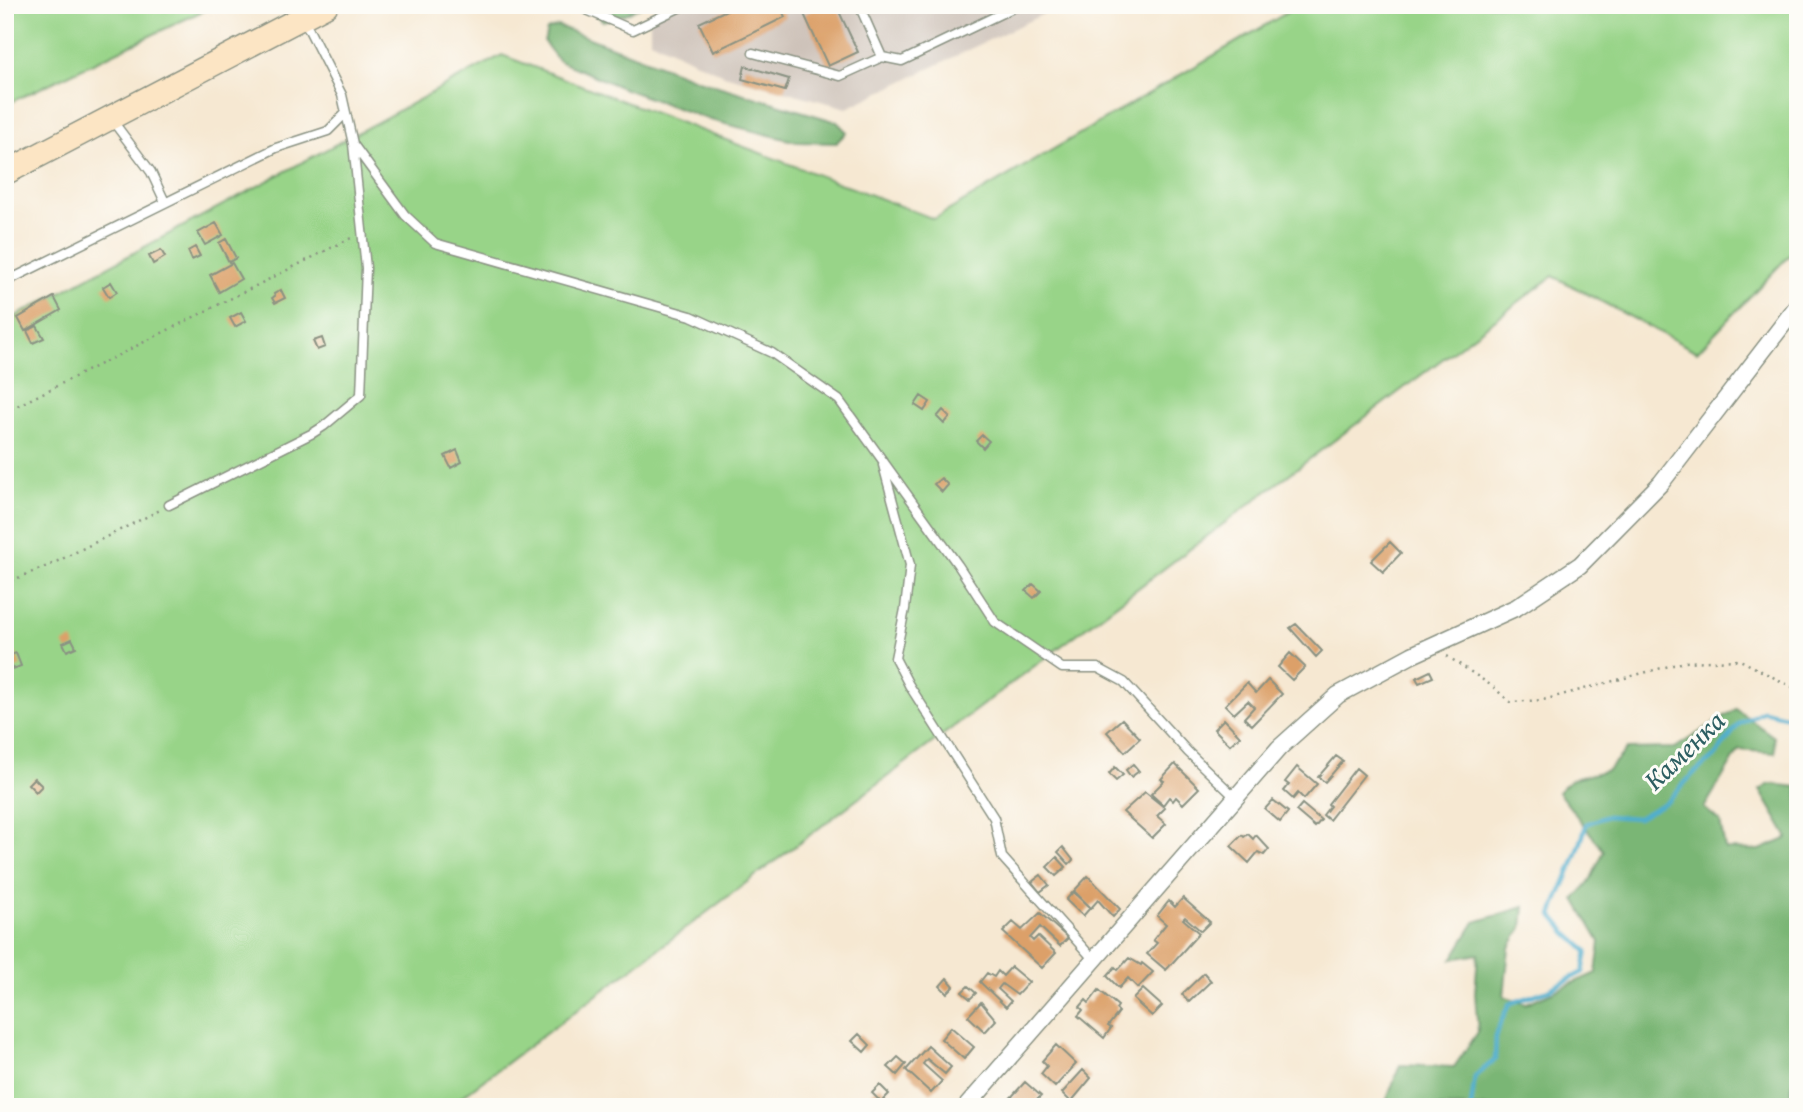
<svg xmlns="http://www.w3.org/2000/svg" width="1803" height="1112" font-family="'Gentium Book Plus',serif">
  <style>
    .industrial { fill: #cec2b9 }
    .green { fill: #98d488; stroke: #5c885e; stroke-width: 2 }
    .forest { fill: #7ab674; stroke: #4c7a54; stroke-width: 2 }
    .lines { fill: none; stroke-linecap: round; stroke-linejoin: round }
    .stream { stroke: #4faece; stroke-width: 4.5 }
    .building { fill: #dca069 }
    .service-casing { stroke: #8a9283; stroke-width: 11 }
    .minor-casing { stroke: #8a9283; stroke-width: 19 }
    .secondary-casing { stroke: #8a9283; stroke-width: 26 }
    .path { stroke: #8a9283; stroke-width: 2.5; stroke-dasharray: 2 5; stroke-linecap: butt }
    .service { stroke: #fff; stroke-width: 8 }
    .minor { stroke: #fff; stroke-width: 16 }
    .secondary { stroke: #fce5c4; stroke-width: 23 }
    .labels { text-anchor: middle; stroke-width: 6; stroke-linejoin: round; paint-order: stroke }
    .water-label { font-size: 28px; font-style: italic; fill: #2d5f62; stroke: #fdfcf7 }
  </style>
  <rect width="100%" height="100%" fill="#fdfcf7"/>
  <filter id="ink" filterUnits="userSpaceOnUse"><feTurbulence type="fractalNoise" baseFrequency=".0143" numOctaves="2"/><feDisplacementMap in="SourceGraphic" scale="14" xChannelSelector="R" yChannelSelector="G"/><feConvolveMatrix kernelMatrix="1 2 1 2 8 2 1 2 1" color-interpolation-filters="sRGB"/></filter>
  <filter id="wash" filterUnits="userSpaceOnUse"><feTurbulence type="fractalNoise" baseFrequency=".00686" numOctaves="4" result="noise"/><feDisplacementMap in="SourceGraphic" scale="28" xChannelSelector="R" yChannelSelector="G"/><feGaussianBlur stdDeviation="1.57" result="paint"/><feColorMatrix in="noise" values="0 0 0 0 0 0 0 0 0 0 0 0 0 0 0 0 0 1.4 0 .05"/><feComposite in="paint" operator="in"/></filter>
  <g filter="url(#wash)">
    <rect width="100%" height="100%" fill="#f6e8d2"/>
    <path class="industrial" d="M662,5H1062L847,108L724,75L650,40V11Z"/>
    <path class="green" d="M5,5H215L5,105Z
      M1300,5H1798V246L1697,352L1553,276L448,1107H5V322L502,55L934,219Z"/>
    <path class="forest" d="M593,5H643L625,14L603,21L592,10Z
      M558,26L698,80L837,122L847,132L836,143L797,142L710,120L625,89L559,61L544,42L547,30Z
      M1736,709L1774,737L1775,753L1739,750L1704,808L1720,821L1725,849L1760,850L1788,838L1760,790L1770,784L1798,787V1079L1793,1080L1789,1107H1384L1400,1065L1454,1067L1478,1032L1475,993L1478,954L1452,959L1475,922L1524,907L1522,928L1509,948L1504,996L1525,1004L1596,973L1600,942L1575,899L1589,883L1604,851L1558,792L1570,780L1608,770L1627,749L1675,748Z"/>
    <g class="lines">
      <path class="stream" d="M1471,1107L1475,1076L1495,1060L1496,1033L1509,1004L1548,990L1583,972L1587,951L1567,933L1552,915C1563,882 1579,857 1586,824L1607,816L1638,818L1668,801L1693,774L1715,756L1739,724L1763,711L1798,719"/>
    </g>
    <g id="blocks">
      <path class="building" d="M737,5H780L785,17L713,52L699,23Z
        M823,5H836L858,52L828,66L804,14Z
        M745,66L789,79L785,91L742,79Z
        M216,223L223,235L205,245L198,233Z
        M226,239L236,258L229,262L219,243Z
        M195,247L200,256L192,260L188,251Z
        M161,250L165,257L153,264L149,256Z
        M232,263L241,279L219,292L210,275Z
        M111,282L117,292L109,297L103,287Z
        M281,290L285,298L275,303L272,298L275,296L274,294Z
        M54,297L61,310L25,331L18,318Z
        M241,312L246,321L235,327L230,318Z
        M37,326L44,338L33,343L27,331Z
        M322,338L325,347L317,350L313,341Z
        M921,396L930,402L924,411L915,405Z
        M943,410L950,417L944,424L937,417Z
        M982,435L989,441L983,448L976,441Z
        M457,450L462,462L451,468L445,456Z
        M941,478L948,485L942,492L934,484Z
        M1390,542L1401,553L1383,572L1371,561Z
        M1033,584L1041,591L1034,598L1026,591Z
        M1296,624L1322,651L1316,657L1290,628Z
        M72,639L76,647L67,651L63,643Z
        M16,653L21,666L13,669L8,656Z
        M1290,653L1305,667L1292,680L1278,667Z
        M1430,671L1433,677L1419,683L1416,678Z
        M1268,680L1282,694L1252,725L1244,718L1254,707L1248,701L1234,714L1225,705L1247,683L1256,693Z
        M1122,719L1140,738L1125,752L1107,732Z
        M1224,719L1240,736L1230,745L1214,729Z
        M1336,756L1343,761L1325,782L1318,777Z
        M1133,764L1139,771L1131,777L1126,770Z
        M1175,764L1199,788L1183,804L1176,797L1173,801L1169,797L1163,805L1151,794L1164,781L1161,779Z
        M1115,767L1123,775L1116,781L1109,774Z
        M1297,767L1317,784L1304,799L1298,793L1293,799L1284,791L1289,785L1285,782Z
        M1356,768L1364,775L1329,820L1323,815L1330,806L1328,804Z
        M34,778L42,786L36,792L28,784Z
        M1145,792L1165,808L1157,816L1166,824L1152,838L1123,812Z
        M1273,800L1288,812L1280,822L1265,809Z
        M1302,804L1321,820L1315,827L1296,811Z
        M1248,834L1253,839L1256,835L1269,849L1264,855L1258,852L1249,863L1231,846L1242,835L1244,837Z
        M1063,847L1073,860L1069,864L1058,852Z
        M1057,857L1066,867L1056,876L1047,867Z
        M1041,875L1049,885L1040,892L1032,882Z
        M1088,876L1120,909L1113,917L1098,900L1091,908L1074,891Z
        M1073,892L1090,908L1083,916L1066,900Z
        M1183,898L1210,922L1201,931L1185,917L1183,919L1199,933L1166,970L1147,954L1157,943L1153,940L1166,924L1157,916L1169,901L1175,907Z
        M1040,913L1068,938L1060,946L1040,927L1030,938L1033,941L1038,936L1056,953L1042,968L1003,932L1013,922L1022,930Z
        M1129,958L1141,965L1142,963L1153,972L1138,988L1128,978L1119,988L1107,976L1115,967L1118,970Z
        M1011,967L1029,982L1017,995L1002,984L998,989L1011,1001L1006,1007L980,982L987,973L994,977L998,971L1003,976Z
        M1204,973L1211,981L1189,1002L1182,994Z
        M947,978L954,986L947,993L940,986Z
        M968,986L976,993L970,999L962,992Z
        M1143,989L1162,1006L1152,1016L1133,999Z
        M1099,990L1118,1006L1116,1009L1119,1012L1108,1026L1111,1028L1104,1038L1078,1016L1083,1010L1080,1007L1086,1000L1089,1003Z
        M981,1002L996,1020L985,1032L968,1016Z
        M951,1027L974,1047L964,1059L941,1039Z
        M859,1034L870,1045L864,1052L852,1041Z
        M1056,1045L1076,1064L1055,1087L1041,1074L1047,1066L1042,1061Z
        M928,1046L951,1067L945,1074L927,1059L923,1064L942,1081L931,1093L906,1070Z
        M898,1057L906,1064L897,1075L888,1067Z
        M1083,1070L1091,1078L1071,1102L1062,1093Z
        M1025,1082L1041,1096L1037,1100L1043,1105L1041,1107H1010L1006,1103Z
        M880,1085L889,1094L883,1100L891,1107H877L881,1102L872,1093Z"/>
    </g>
  </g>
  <g filter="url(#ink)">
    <use href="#blocks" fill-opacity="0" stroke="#8a9283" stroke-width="2"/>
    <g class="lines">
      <g class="service-casing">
        <path id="service" d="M575,5L633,30L685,5
          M859,5L882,57L902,61L1019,5
          M753,53L840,76L882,57
          M112,120L151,172L165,202
          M353,144L405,215L435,243L691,316L772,353L839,400L958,565L995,622L1062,668H1098L1124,682L1188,752L1237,799
          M5,282L276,148L328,131L346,113
          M883,465L910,565L905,609L895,658L909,685L994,818L1002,857L1094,960
          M169,505L313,433L324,426L361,395L366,268L353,144L342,95L304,20"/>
      </g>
      <g class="minor-casing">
        <path id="minor" d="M966,1107L1279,748L1338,695L1412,655L1517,607L1580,565L1661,483L1798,305"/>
      </g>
      <g class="secondary-casing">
        <path id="secondary" d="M5,173L326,5"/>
      </g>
      <path class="path" d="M5,412L353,237
        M5,583L50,565L160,510
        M1447,656L1492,686L1510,702L1543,700L1684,662L1740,660L1798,690"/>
      <use href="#service" class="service"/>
      <use href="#minor" class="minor"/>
      <use href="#secondary" class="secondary"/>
    </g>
  </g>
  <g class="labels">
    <g class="water-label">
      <text transform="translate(1684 750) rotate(-44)" y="10">Каменка</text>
    </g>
  </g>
  <rect width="1803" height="1112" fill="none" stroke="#fdfcf7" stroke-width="28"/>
</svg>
